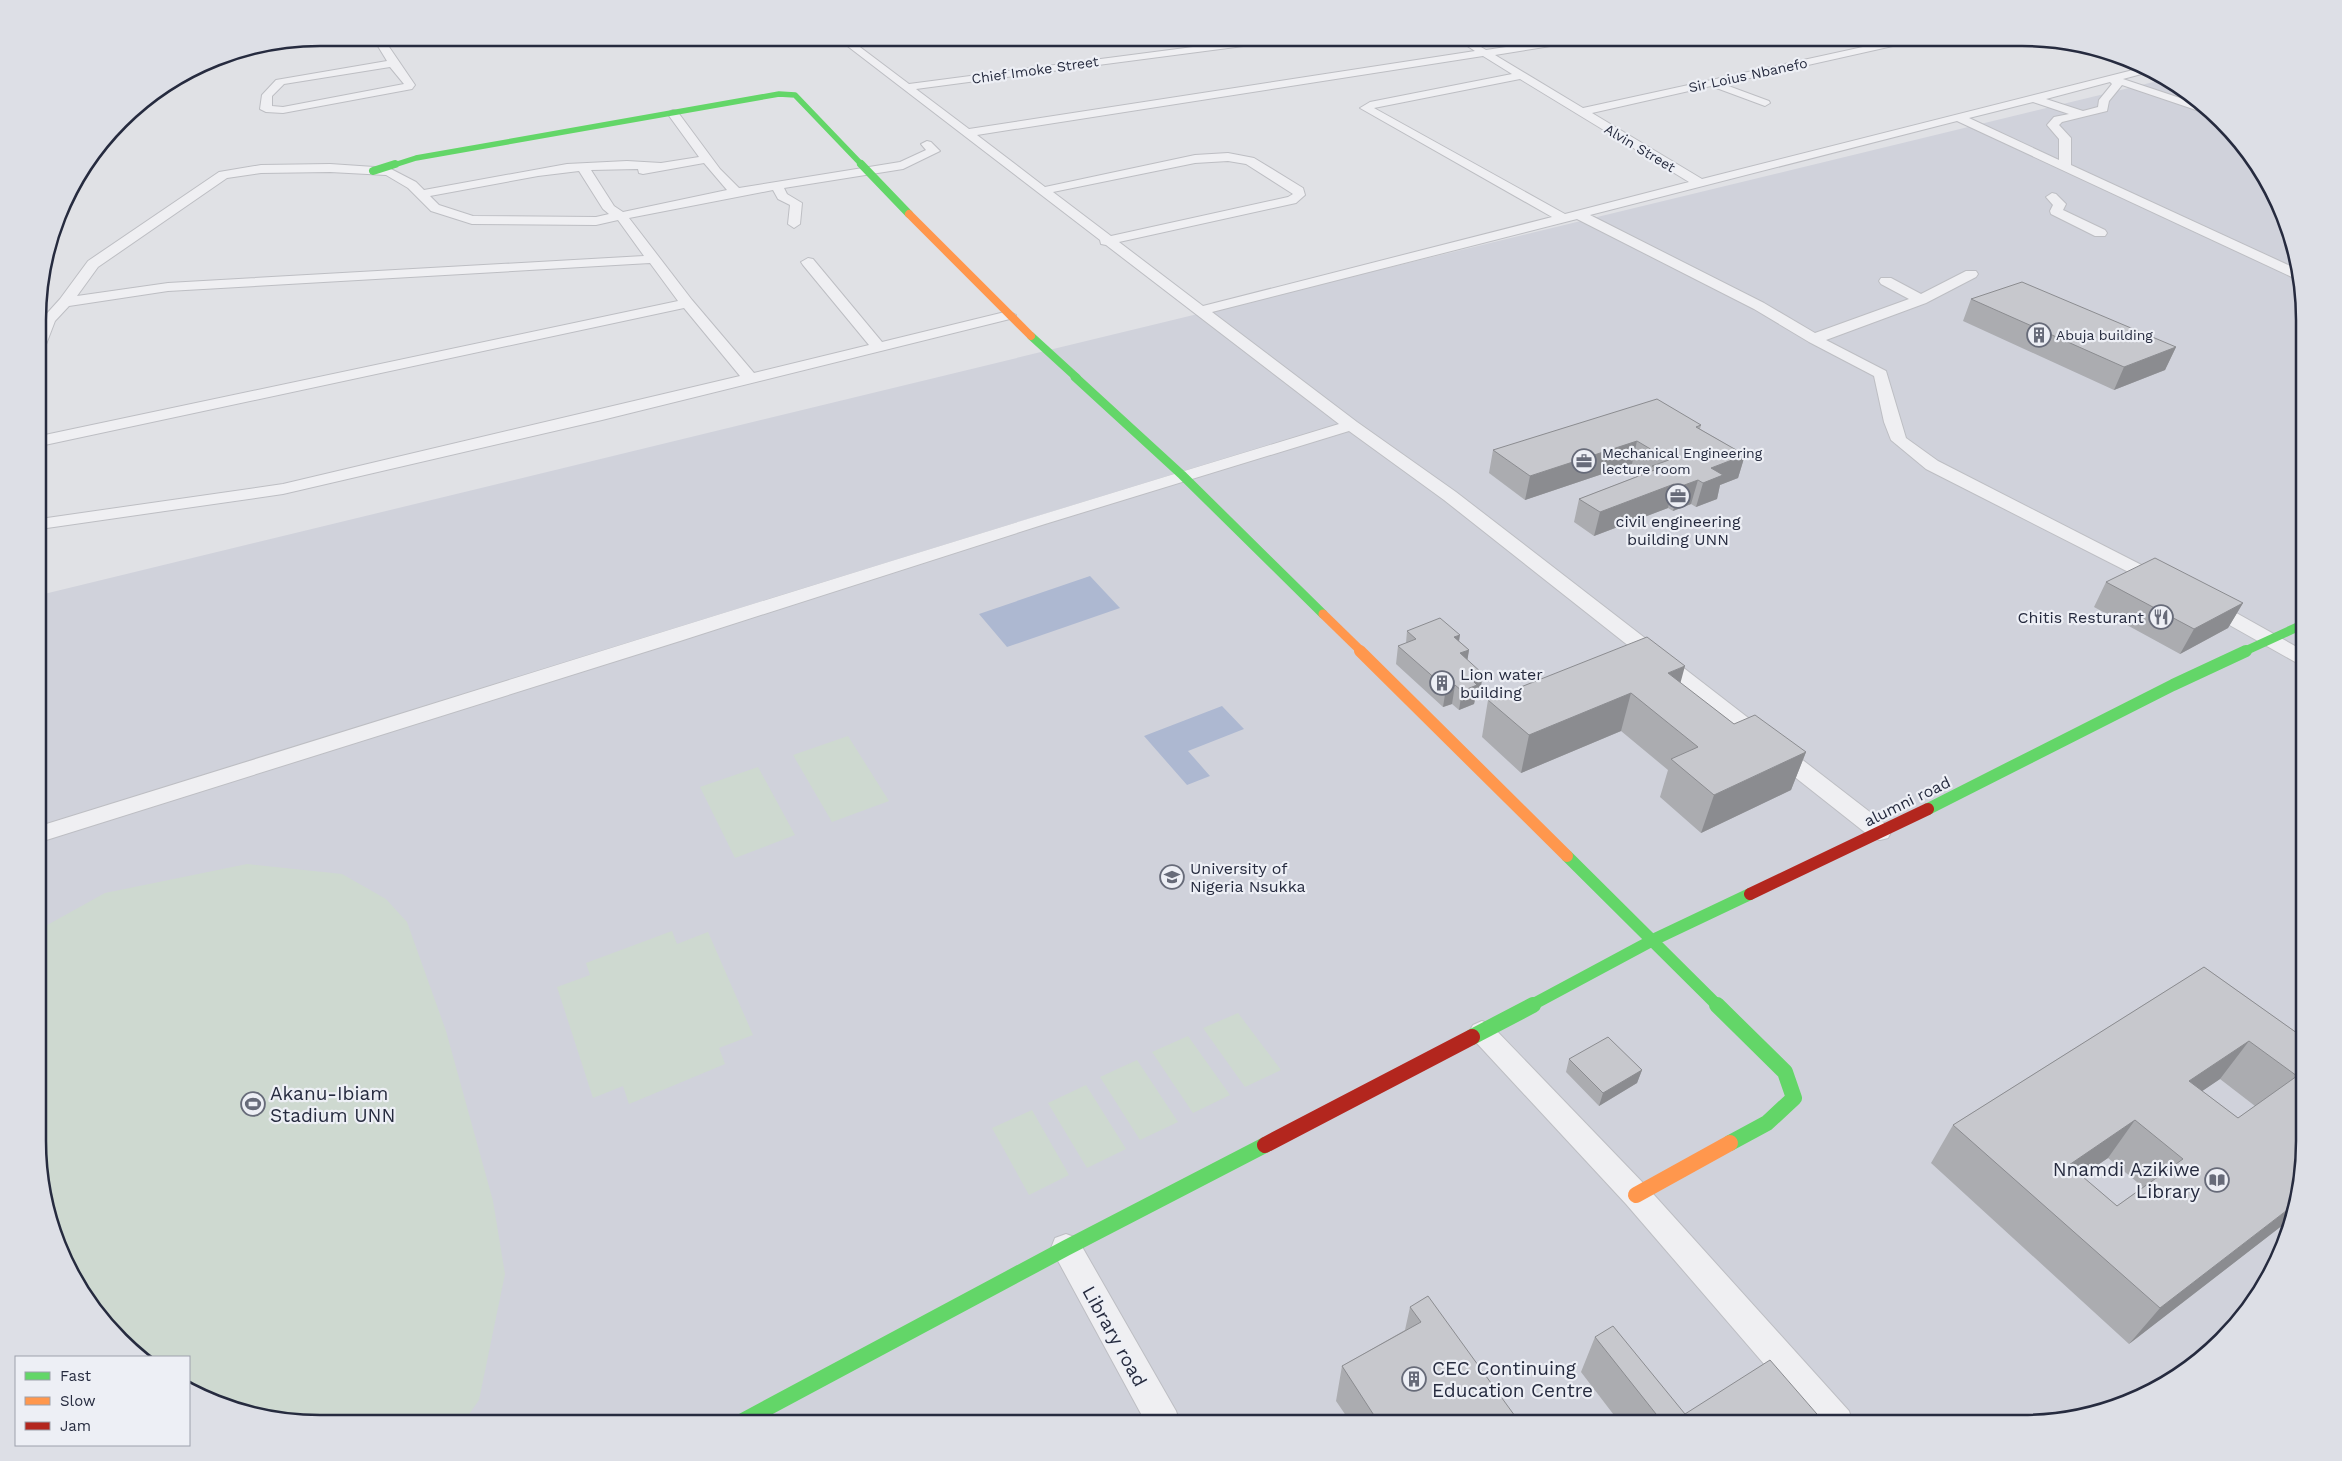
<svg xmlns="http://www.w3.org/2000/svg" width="2342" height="1461" font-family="'Work Sans',sans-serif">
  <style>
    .built { fill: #d0d2db }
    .green { fill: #ced9d0 }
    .water { fill: #adb8d1 }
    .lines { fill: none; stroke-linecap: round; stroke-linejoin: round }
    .street-casing { stroke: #bdbec3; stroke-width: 2 }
    .street { fill: #efeff2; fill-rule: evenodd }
    .fast-far4 { stroke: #63d668; stroke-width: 5.5 }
    .fast-far3 { stroke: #63d668; stroke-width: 8 }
    .fast-far2 { stroke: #63d668; stroke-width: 9 }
    .fast-far1 { stroke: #63d668; stroke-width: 12 }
    .fast { stroke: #63d668; stroke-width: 16 }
    .slow-far3 { stroke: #ff974d; stroke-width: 8 }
    .slow-far2 { stroke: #ff974d; stroke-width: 9 }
    .slow-far1 { stroke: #ff974d; stroke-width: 12 }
    .slow { stroke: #ff974d; stroke-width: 16 }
    .jam-far1 { stroke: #b3261e; stroke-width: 12 }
    .jam { stroke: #b3261e; stroke-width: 16 }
    .wall { fill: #abacb0; fill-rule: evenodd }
    .shaded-wall { fill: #8b8c90 }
    .building { fill: #c7c8cd; stroke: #8b8c90; fill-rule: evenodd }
    .labels { text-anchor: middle; stroke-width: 4.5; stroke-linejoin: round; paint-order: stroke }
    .far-street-label { font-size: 14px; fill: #262b3f; stroke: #edeff5 }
    .far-poi-label { font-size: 14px; fill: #262b3f; stroke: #edeff5; text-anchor: start }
    .poi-label { font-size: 16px; fill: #262b3f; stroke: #edeff5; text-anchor: start }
    .street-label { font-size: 16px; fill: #262b3f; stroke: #edeff5 }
    .near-poi-label { font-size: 19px; fill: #262b3f; stroke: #edeff5; text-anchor: start }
    .near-street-label { font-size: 19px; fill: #262b3f; stroke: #edeff5 }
    .rim { fill: none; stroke: #262b3f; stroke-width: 2.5 }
  </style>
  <rect width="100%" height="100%" fill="#e0e1e5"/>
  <path class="built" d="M2166,79L2179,85L2234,134L2267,179L2295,247L2304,302V1159L2290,1232L2257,1298L2208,1353L2163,1386L2095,1414L2040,1423H320L247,1414L189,1388V1357H140L120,1341L75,1283L40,1178V595Z"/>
  <path class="green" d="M848,736L889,801L832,822L793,755Z
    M758,767L795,835L735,858L700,787Z
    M247,864L342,874L386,899L407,922L446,1031L493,1201L505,1274L479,1400L463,1423H320L247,1414L189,1388V1357H140L120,1341L75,1283L40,1178V929L105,893Z
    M672,931L677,944L708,932L753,1035L719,1048L725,1064L629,1104L623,1086L593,1098L557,987L590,975L586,963Z
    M1238,1013L1281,1070L1245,1087L1203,1028Z
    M1188,1036L1230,1095L1193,1113L1152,1052Z
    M1137,1060L1178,1122L1140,1140L1100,1077Z
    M1086,1085L1126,1149L1087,1168L1048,1103Z
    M1032,1110L1069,1175L1029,1195L992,1128Z"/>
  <path class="water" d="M1090,576L1120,608L1007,647L979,614Z
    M1222,706L1244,729L1188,751L1210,776L1187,785L1144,736Z"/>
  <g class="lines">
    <g class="street-casing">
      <path id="street" d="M373,38H383L415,85L412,89L283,113L266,112L260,109L262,95L276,80L387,61ZM390,67L404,84L283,107L272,106V96L284,84Z
        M757,38H770L761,43L756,40Z
        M837,38H848L909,84L1262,38H1286L1281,41L916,89L969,129L1475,51L1455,38H1466L1486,50L1566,38H1587L1582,41L1495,55L1583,108L1904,38H1920L1915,41L1723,84L1769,101L1770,103L1765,106L1711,86L1592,113L1702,179L2141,68L2149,72L2123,79L2201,105L2212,114L2205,113L2122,85L2109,101L2107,111L2062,122L2059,125L2071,138V165L2299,270L2300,279L2294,278L1957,121L1590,215L1764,303L1815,333L1909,299L1881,284L1879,281L1881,278H1891L1921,294L1966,271H1976L1978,274L1976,277L1926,303L1826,340L1886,371L1906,438L1938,461L2165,577L2167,581L2165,585L2158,587L1926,469L1891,440L1884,422L1874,376L1809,342L1754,309L1577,219L1212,312L1357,422L1456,492L1888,826L1891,832L1888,838L1880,840L1872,838L1444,500L1349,431L1045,524L680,641L40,842V826C473,692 905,555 1339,424L1106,245L1101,244L1100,240ZM1483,56L1512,74L1370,102L1360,108L1552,217L1203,306L1119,242L1296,203L1305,195L1303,188L1254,158L1228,153L1195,155L1045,187L977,135ZM1520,79L1689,182L1565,214L1374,108ZM2110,82L2112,84L2099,100L2098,107L2083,111L2046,99ZM2033,102L2069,114L2054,117L2047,125L2059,139V160L1969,118ZM1228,161L1246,164L1293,194L1288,197L1111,236L1053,192L1195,163Z
        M2051,42C2078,41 2108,53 2133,64H2125Z
        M673,110L677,111L720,169L739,188L900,162L926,150L921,144L927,141L931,142L940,151L903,169L784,188L787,194L802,203L800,224L794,228L788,224L790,205L778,199L773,190L629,218L692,300L754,373L869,345L803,265L801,262L808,258L813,259L882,342L1009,311L1016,315L1014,318L602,420L283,494L40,529V519L283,484L740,376L684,308L40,446V436L678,301L650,263L168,291L69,306L55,321L45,347L40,348L41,320L60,299L88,261L219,172L261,165L330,164L389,168L416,182L424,190L567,164L627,161L661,163L699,157L667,113ZM704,163L727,190L623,212L614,206L591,170L638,169L639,173L643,174ZM579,171L603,209L609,214L596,217L473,216L439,205L430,196L538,176ZM330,172L386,175L408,188L431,211L472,224L596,225L618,220L644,256L168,283L77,296L98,267L227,178L261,173Z
        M2052,193L2056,194L2066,204L2063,210L2105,230L2107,233L2105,236H2095L2051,214L2050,211L2053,205L2046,197Z
        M2208,599L2215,601L2304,651V665L2297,663L2201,609L2198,605L2201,601Z
        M1482,1021L1491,1025L1646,1186L1849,1411L1853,1423H1815L1626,1204L1473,1039L1469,1032L1473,1025Z
        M1066,1234L1077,1238L1176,1411L1180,1423H1146L1051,1248L1055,1238Z"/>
    </g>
    <use href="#street" class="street"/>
    <path class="fast-far4" d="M391,166L416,158L779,94L795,95L863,166"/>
    <path class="fast-far3" d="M861,164L909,214
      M373,171L395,164
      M1031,336L1077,378"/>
    <path class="fast-far2" d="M1075,377L1182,475L1323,614
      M2243,652L2304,624"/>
    <path class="fast-far1" d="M1928,809L2173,685L2246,651
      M1567,856L1718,1006
      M1530,1006L1653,940L1750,894"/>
    <path class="fast" d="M1717,1005L1785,1072L1794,1098L1767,1123L1730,1143
      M1472,1037L1533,1005
      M739,1423L1066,1248L1265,1145"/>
    <path class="slow-far3" d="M909,214L1031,336"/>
    <path class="slow-far2" d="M1323,614L1362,652"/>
    <path class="slow-far1" d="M1360,651L1567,856"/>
    <path class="slow" d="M1636,1195L1730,1143"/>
    <path class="jam-far1" d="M1750,894L1928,809"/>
    <path class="jam" d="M1265,1145L1472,1037"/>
  </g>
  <path class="wall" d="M1971,299L2176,347L2165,370L2114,390L1963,321Z
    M1701,425L1700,429L1745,455L1738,478L1720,485L1717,499L1696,507L1691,504L1673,511L1668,508L1594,536L1574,522L1579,499L1646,473L1632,464L1525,500L1489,473L1493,450Z
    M2106,582L2243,603L2228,628L2180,654L2094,607Z
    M1407,631L1459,641L1469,650L1467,660L1480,693L1476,695L1474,704L1459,710L1452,704L1443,707L1396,664L1398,646L1406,643Z
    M1680,683L1734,724L1806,752L1791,790L1701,833L1660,797L1668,770L1621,731L1521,773L1482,737L1488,700Z
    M2204,967L2304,1038V1159L2292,1218L2129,1344L1931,1163L1953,1125ZM2220,1079L2255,1106L2238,1118L2202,1091ZM2108,1158L2143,1187L2117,1206L2082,1176Z
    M1569,1059L1642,1070L1637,1083L1599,1106L1566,1072Z
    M1410,1307L1520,1423H1351L1336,1401L1342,1366L1405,1330Z
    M1595,1337L1685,1414L1823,1421L1822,1423H1620L1581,1372Z"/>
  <path class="shaded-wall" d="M2176,347L2165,370L2114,390L2124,367Z
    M1637,441L1632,464L1525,500L1530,476Z
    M1745,455L1738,478L1720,485L1717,499L1696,507L1703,483L1711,468Z
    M1698,480L1691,504L1673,511L1679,487Z
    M1674,484L1668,508L1594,536L1600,512Z
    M2243,603L2228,628L2180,654L2194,629Z
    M1460,635L1457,654L1454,637Z
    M1469,650L1466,669L1460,653Z
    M1685,666L1675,703L1668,673Z
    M1483,674L1480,693L1476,695L1474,704L1459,710L1462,691L1471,679Z
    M1455,685L1452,704L1443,707L1446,688Z
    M1631,693L1621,731L1521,773L1529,735Z
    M1806,752L1791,790L1701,833L1714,795Z
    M2249,1041L2220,1079L2161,1119L2189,1081Z
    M1642,1070L1637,1083L1599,1106L1603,1093Z
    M2135,1120L2108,1158L2043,1202L2069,1165Z
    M2295,1204L2292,1218L2129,1344L2160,1308Z"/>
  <path class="building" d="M2022,282L2176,347L2124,367L1971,299Z
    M1657,399L1701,425L1696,427L1745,455L1711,468L1723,475L1703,483L1698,480L1679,487L1674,484L1600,512L1579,499L1657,469L1652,466L1669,460L1637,441L1530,476L1493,450Z
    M2155,558L2243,603L2194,629L2106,582Z
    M1440,618L1460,635L1454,637L1469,650L1460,653L1483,674L1471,679L1477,685L1462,691L1455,685L1446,688L1398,646L1416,639L1407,631Z
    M1647,637L1685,666L1668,673L1734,724L1755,715L1806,752L1714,795L1671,759L1698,747L1631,693L1529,735L1488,700Z
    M2204,967L2304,1038V1159L2295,1204L2160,1308L1953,1125ZM2249,1041L2297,1076L2238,1118L2189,1081ZM2135,1120L2183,1159L2117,1206L2069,1165Z
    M1608,1037L1642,1070L1603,1093L1569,1059Z
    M1428,1296L1520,1423H1379L1342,1366L1421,1322L1410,1307Z
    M1613,1326L1685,1414L1770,1360L1823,1421L1820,1423H1653L1660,1419L1595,1337Z"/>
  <defs>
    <g id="building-ring" transform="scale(1.25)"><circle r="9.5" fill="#edeff5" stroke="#676b79" stroke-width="1.5"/><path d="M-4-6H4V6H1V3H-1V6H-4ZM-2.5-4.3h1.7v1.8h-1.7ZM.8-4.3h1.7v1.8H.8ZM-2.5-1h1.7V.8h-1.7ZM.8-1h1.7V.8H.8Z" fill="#676b79"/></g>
    <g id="office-ring" transform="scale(1.25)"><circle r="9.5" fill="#edeff5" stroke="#676b79" stroke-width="1.5"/><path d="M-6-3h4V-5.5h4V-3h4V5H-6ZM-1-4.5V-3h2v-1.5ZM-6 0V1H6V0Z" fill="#676b79"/></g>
    <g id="restaurant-ring" transform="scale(1.25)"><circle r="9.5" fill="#edeff5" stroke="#676b79" stroke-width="1.5"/><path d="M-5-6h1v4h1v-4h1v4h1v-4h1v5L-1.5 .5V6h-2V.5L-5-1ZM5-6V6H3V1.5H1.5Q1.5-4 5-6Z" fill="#676b79"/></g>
    <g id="university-ring" transform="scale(1.25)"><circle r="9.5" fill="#edeff5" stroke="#676b79" stroke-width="1.5"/><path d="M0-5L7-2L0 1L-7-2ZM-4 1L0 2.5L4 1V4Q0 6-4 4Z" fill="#676b79"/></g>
    <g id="stadium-ring" transform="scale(1.25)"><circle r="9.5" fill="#edeff5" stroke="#676b79" stroke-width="1.5"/><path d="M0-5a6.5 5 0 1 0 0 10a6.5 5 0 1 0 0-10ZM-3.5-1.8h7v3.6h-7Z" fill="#676b79"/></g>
    <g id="library-ring" transform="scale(1.25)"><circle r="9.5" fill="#edeff5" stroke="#676b79" stroke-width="1.5"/><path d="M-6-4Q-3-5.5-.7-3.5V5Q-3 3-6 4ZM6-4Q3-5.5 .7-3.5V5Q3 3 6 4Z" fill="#676b79"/></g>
  </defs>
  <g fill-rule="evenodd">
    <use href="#building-ring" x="2039" y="335"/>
    <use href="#office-ring" x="1584" y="461"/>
    <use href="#office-ring" x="1678" y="496"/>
    <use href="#restaurant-ring" x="2161" y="617"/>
    <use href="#building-ring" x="1442" y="683"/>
    <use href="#university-ring" x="1172" y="877"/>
    <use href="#stadium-ring" x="253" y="1104"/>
    <use href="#library-ring" x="2217" y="1180"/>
    <use href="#building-ring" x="1414" y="1379"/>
  </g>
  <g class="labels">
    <g class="far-street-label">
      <text transform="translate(1035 70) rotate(-8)" y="5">Chief Imoke Street</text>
      <text transform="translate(1748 75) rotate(-12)" y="5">Sir Loius Nbanefo</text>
      <text transform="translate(1640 148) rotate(31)" y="5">Alvin Street</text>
    </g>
    <g class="far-poi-label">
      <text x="2056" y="340">Abuja building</text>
      <text x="1602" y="458">Mechanical Engineering<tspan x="1602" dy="16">lecture room</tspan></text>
    </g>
    <g class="poi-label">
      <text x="1678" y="527" text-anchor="middle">civil engineering<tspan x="1678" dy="18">building UNN</tspan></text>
      <text x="2144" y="623" text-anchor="end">Chitis Resturant</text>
      <text x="1460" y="680">Lion water<tspan x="1460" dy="18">building</tspan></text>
      <text x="1190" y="874">University of<tspan x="1190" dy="18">Nigeria Nsukka</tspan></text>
    </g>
    <g class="street-label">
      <text transform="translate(1907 801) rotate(-26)" y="6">alumni road</text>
    </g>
    <g class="near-poi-label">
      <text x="270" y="1100">Akanu-Ibiam<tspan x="270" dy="22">Stadium UNN</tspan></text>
      <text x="2200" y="1176" text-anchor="end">Nnamdi Azikiwe<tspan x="2200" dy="22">Library</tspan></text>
      <text x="1432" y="1375">CEC Continuing<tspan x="1432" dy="22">Education Centre</tspan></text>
    </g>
    <g class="near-street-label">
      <text transform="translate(1115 1336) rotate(61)" y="7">Library road</text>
    </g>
  </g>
  <path d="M0 0H2342V1461H0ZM320 46H2022A274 274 0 0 1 2296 320V1141A274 274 0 0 1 2022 1415H320A274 274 0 0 1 46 1141V320A274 274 0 0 1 320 46Z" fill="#dddfe6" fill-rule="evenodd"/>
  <path class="rim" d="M320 46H2022A274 274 0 0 1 2296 320V1141A274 274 0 0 1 2022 1415H320A274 274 0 0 1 46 1141V320A274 274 0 0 1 320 46Z"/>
  <rect x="15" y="1356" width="175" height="90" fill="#edeff5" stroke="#9da1ac"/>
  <rect x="25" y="1372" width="25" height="8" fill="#63d668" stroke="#9da1ac"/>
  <text x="60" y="1381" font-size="15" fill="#262b3f">Fast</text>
  <rect x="25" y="1397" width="25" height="8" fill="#ff974d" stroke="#9da1ac"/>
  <text x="60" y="1406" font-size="15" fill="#262b3f">Slow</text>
  <rect x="25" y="1422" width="25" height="8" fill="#b3261e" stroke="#9da1ac"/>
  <text x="60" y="1431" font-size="15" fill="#262b3f">Jam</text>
</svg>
